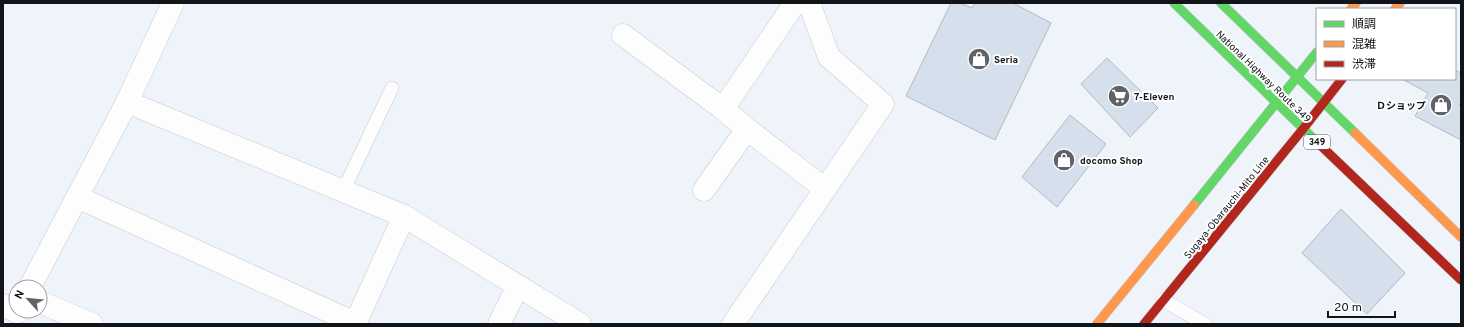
<svg xmlns="http://www.w3.org/2000/svg" width="1464" height="327" font-family="Overpass,'Noto Sans JP',sans-serif">
  <style>
    .building { fill: #d5e0ec; stroke: #b4b9be }
    .lines { fill: none; stroke-linecap: round; stroke-linejoin: round }
    .lane-casing { stroke: #c6cad0; stroke-width: 14 }
    .street-casing { stroke: #c6cad0; stroke-width: 23 }
    .fast-casing { stroke: #c6cad0; stroke-width: 10 }
    .slow-casing { stroke: #c6cad0; stroke-width: 10 }
    .jam-casing { stroke: #c6cad0; stroke-width: 10 }
    .lane { stroke: #fdfdfe; stroke-width: 13 }
    .street { stroke: #fdfdfe; stroke-width: 22 }
    .fast { stroke: #63d668; stroke-width: 9 }
    .slow { stroke: #ff974d; stroke-width: 9 }
    .jam { stroke: #b3261e; stroke-width: 9 }
    .labels { text-anchor: middle; stroke-width: 4; stroke-linejoin: round; paint-order: stroke }
    .shield { fill: #fff; stroke: #585b5e; stroke-width: 1 }
    .shield-label { font-size: 9px; font-weight: bold; fill: #111519 }
    .poi-label { font-size: 10px; font-weight: bold; fill: #111519; stroke: #fff; text-anchor: start }
    .street-label { font-size: 10px; fill: #111519; stroke: #fff }
  </style>
  <rect width="100%" height="100%" fill="#eff4fa"/>
  <path class="building" d="M951,3H960L972,8L975,3H1013L1051,23L995,140L906,96Z
    M1107,58L1158,108L1130,137L1081,84Z
    M1455,70L1461,73V102L1459,105L1461,106V140L1415,116L1428,93L1402,79H1455Z
    M1070,115L1106,144L1057,207L1022,177Z
    M1341,209L1405,273L1367,314L1302,253Z"/>
  <g class="lines">
    <g class="lane-casing">
      <path id="lane" d="M343,191L392,88
        M1163,300L1205,324"/>
    </g>
    <g class="street-casing">
      <path id="street" d="M623,35L723,109L747,129L825,189
        M127,102L404,216L580,324
        M723,109L795,3
        M704,190L747,129
        M77,197L355,323
        M30,287L127,102L173,3
        M40,302L92,324
        M3,305L17,312
        M355,324L404,216
        M499,324L518,286
        M733,324L883,104L829,57L809,3"/>
    </g>
    <g class="fast-casing">
      <path id="fast" d="M1174,3L1317,142
        M1221,3L1355,133
        M1194,205L1317,52"/>
    </g>
    <g class="slow-casing">
      <path id="slow" d="M1351,9L1356,3
        M1395,9L1400,3
        M1355,133L1461,237
        M1097,324L1194,205"/>
    </g>
    <g class="jam-casing">
      <path id="jam" d="M1317,142L1461,280
        M1144,324L1303,129L1342,79"/>
    </g>
    <use href="#lane" class="lane"/>
    <use href="#street" class="street"/>
    <use href="#fast" class="fast"/>
    <use href="#slow" class="slow"/>
    <use href="#jam" class="jam"/>
  </g>
  <defs>
    <g id="shop-disc" transform="scale(1.15)"><circle r="9.5" fill="#5f6368" stroke="#fff"/><path d="M-5-2.5h2.3a2.7 3.5 0 0 1 5.4 0H5L5.5 6h-11ZM-1.5-2.5h3a1.5 2.3 0 0 0-3 0Z" fill="#fff"/></g>
    <g id="supermarket-disc" transform="scale(1.15)"><circle r="9.5" fill="#5f6368" stroke="#fff"/><path d="M-6-5.5h2.5l.6 2H6L4.5 2H-2.5L-4.4-4H-6ZM-1.5 3.2a1.3 1.3 0 1 0 .1 0ZM3 3.2a1.3 1.3 0 1 0 .1 0Z" fill="#fff"/></g>
  </defs>
  <g fill-rule="evenodd">
    <use href="#shop-disc" x="979" y="59"/>
    <use href="#supermarket-disc" x="1119" y="96"/>
    <use href="#shop-disc" x="1441" y="105"/>
    <use href="#shop-disc" x="1064" y="160"/>
  </g>
  <g class="labels">
    <rect class="shield" x="1304" y="135" width="26" height="14" rx="3"/>
    <g class="shield-label">
      <text x="1317" y="145">349</text>
    </g>
    <g class="poi-label">
      <text x="994" y="63">Seria</text>
      <text x="1134" y="100">7-Eleven</text>
      <text x="1426" y="109" text-anchor="end">Ｄショップ</text>
      <text x="1080" y="164">docomo Shop</text>
    </g>
    <g class="street-label">
      <text transform="translate(1264 76) rotate(44)" y="4">National Highway Route 349</text>
      <text transform="translate(1226 207) rotate(-51)" y="4">Sugaya-Obarauchi-Mito Line</text>
    </g>
  </g>
  <rect width="1464" height="327" fill="none" stroke="#111519" stroke-width="8"/>
  <rect x="1316" y="8" width="140" height="72" fill="#ffffff" stroke="#a0a1a3"/>
  <rect x="1324" y="21" width="20" height="6" fill="#63d668" stroke="#a0a1a3"/>
  <text x="1352" y="28" font-size="12" fill="#111519">順調</text>
  <rect x="1324" y="41" width="20" height="6" fill="#ff974d" stroke="#a0a1a3"/>
  <text x="1352" y="48" font-size="12" fill="#111519">混雑</text>
  <rect x="1324" y="61" width="20" height="6" fill="#b3261e" stroke="#a0a1a3"/>
  <text x="1352" y="68" font-size="12" fill="#111519">渋滞</text>
  <g transform="translate(28 299) rotate(297)"><circle r="19" fill="#ffffff" stroke="#a0a1a3"/>
  <path d="M0-3L7 15L0 10L-7 15Z" fill="#5f6368"/>
  <text y="-6" font-size="11" font-weight="bold" text-anchor="middle" fill="#111519">N</text>
  </g>
  <path d="M1328 311v6h67v-6" fill="none" stroke="#111519" stroke-width="2"/>
  <text x="1334" y="311" font-size="12" fill="#111519" stroke="#ffffff" stroke-width="3" paint-order="stroke">20 m</text>
</svg>
